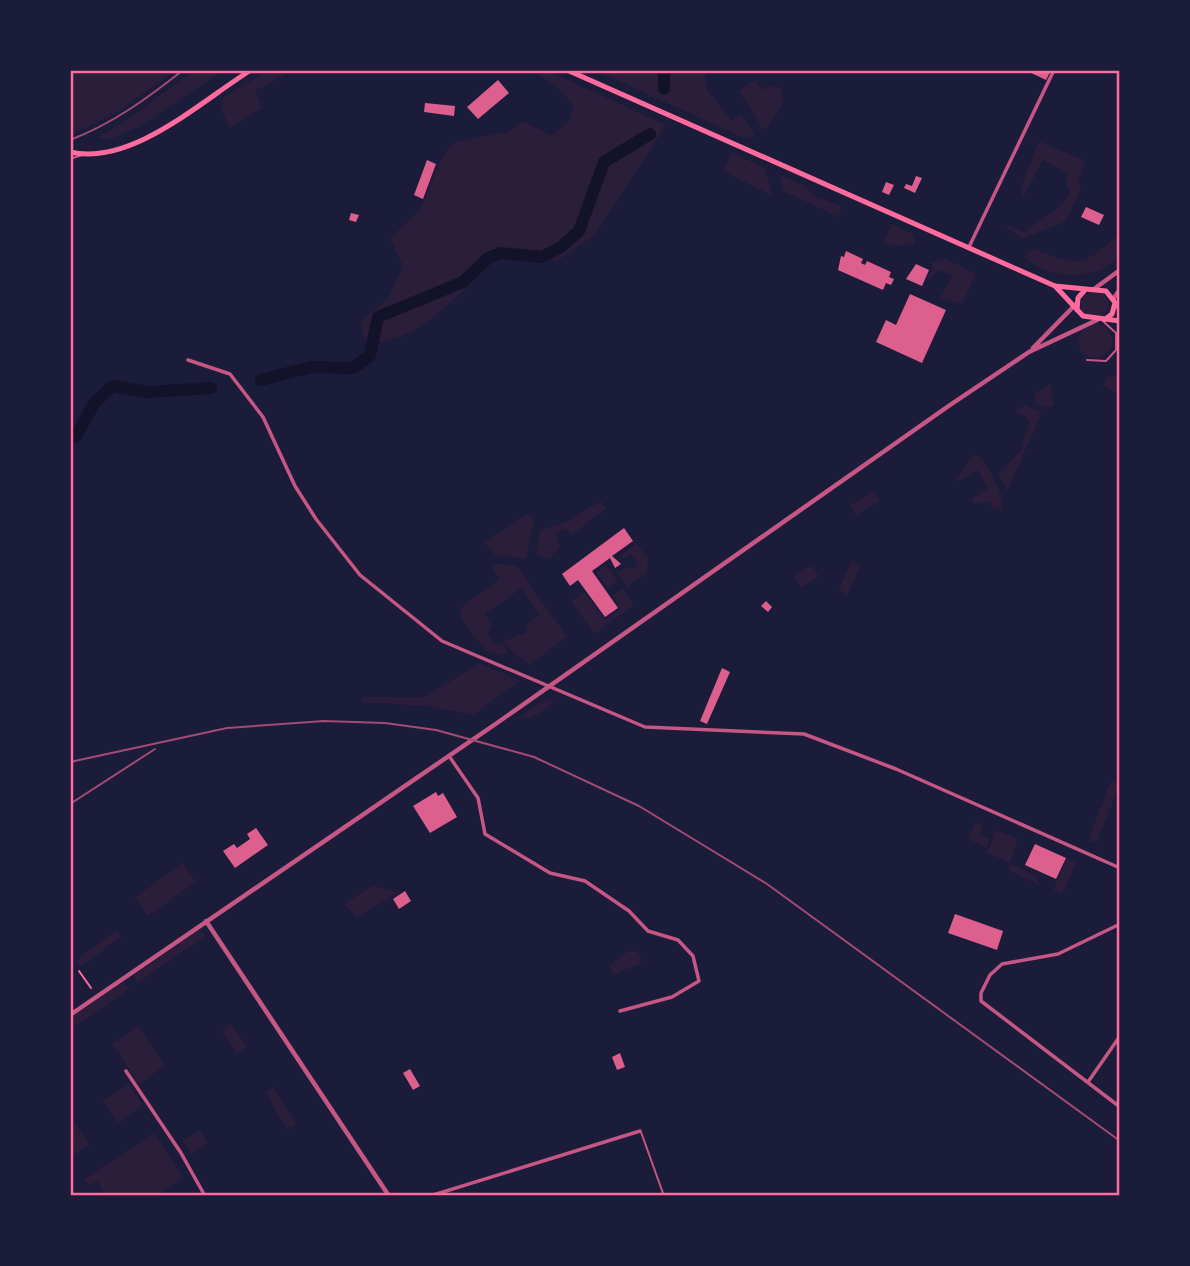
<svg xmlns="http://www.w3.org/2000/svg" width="1190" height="1266" font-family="Arial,sans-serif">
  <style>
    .green { fill: #2a1e3b }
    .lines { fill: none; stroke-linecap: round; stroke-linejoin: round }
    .river { stroke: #12122b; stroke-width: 12 }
    .building { fill: #dd5f8e }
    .path { stroke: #ff6b9d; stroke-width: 2 }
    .service { stroke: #c65784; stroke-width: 2 }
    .minor { stroke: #c65784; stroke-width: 3.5 }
    .tertiary { stroke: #c65784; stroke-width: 4.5 }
    .primary { stroke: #ff6b9d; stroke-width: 5 }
    .rail { stroke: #a44b75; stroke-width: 2 }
    .neatline { fill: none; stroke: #ff6b9d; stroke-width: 2.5 }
  </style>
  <rect width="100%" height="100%" fill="#1b1b3a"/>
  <path class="green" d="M77,70H177L114,114L72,134L70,74Z
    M194,70H224L138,127L109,140L98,137L130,118Z
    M268,70L285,75L255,91L262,108L230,128L221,108L223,98Z
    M546,70L666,125L594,236L557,261L499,255C468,284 409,356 364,339L361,321L388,299L403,266L390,238L420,210L441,159L449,148L458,141L508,132L522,121L551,135L569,121L574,108L561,90L539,75Z
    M595,70H706V88L732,121L741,114L755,133L754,136L746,139Z
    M755,80L762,90L771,85L782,89L783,102L767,129L762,128L739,91Z
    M1039,141L1085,161L1078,183L1081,188L1066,221L1022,239L1002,223L1024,232L1059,207L1070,192L1066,185L1068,174L1043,160L1023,198L1021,187Z
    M731,153L764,167L773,196L723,171Z
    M780,175L806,186L814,196L842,206L839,217L783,191Z
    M892,224L915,235L914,244L893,246L883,241Z
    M1120,237L1118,258C1095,282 1047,281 1024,256L1033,249C1072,263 1082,270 1114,238Z
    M946,259L976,274L963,302L957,304L940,298L952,276L939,270L929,280L927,278L933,269L930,263Z
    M1081 305a14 14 0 1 1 28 0a14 14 0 1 1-28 0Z
    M1078 341a17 17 0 1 1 34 0a17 17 0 1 1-34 0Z
    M1120,374V394L1103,386L1107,378Z
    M1050,383L1054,406L1046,408L1035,404V394Z
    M1024,405L1042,412L1007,492L999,474L1021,450L1029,423L1025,416L1015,412Z
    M974,455L980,457C990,472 1004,490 1001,509H994L990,502L974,504L971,499L988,488L978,470L958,481L955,480Z
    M874,491L880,501L857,515L850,505Z
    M601,501L606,509L571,535L566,529L556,534L560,547L549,559L536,555L540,531L566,522Z
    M529,513L534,520L526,559L495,555L484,542Z
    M637,543L648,559L647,573L627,587L617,573L628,566L632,570L638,565L631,554L624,558L621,555Z
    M852,561L860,567L847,596L839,588Z
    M497,563L517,566L567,637L529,665L501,642L528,632L525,626L539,615L522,588L485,614L492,626L488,633L494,643H500L509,652L501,655L486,651L462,620L460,608L500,579L492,567Z
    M606,565L618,582L608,589L596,572Z
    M811,565L819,576L802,588L794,577Z
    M622,588L634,605L594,634L571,601L584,592L605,620L621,609L612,595Z
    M479,663L520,681L473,715L426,706L360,702L362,697H425Z
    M547,698L554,702C542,712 533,721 517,718Z
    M1115,781L1119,787L1097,841L1088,842L1109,785Z
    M975,822L983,825L979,835L990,839L987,847L968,839Z
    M996,830L1018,838L1010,863L987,853Z
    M1067,858L1076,863L1062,894L1053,890Z
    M183,863L196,882L148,916L135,897Z
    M1010,864L1036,876L1039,885L1008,870Z
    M373,885L398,893L357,917L344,904Z
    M200,929L205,936L138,983L133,976Z
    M116,930L121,937L80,967L75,961Z
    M630,950L639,953L642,963L613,975L609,965Z
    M124,982L129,989L70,1029V1018Z
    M232,1024L247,1047L237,1054L221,1031Z
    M138,1026L165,1066L139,1084L112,1044Z
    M129,1084L143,1106L117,1123L103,1101Z
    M274,1087L296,1124L287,1130L265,1092Z
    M75,1123L89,1145L70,1157V1127Z
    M200,1130L208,1144L191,1154L183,1141Z
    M155,1133L183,1178L155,1196H106L97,1181L88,1186L84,1179Z"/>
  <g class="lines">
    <path class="river" d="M664,70V89
      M261,380L311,367L354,368L370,355L378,317L463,282L488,258L500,253L542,257L561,247L579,231L604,162L650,134
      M70,439L76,436L95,402L113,386L148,392L211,388"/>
  </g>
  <path class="building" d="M1031,70H1051L1046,80L1029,72Z
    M498,80L509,93L478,119L467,107Z
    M425,103L455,106L454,116L424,112Z
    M427,160L436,164L423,199L414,195Z
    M916,176L922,178L915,193L904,188L906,184L912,186Z
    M886,182L894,185L889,195L882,192Z
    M1086,207L1104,215L1099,225L1081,217Z
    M351,213L359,215L356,222L349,220Z
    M846,251L863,259L861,263L865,265L867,261L891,272L889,277L894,279L891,285L886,283L883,290L838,270L841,256L844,257Z
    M916,264L929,270L922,286L906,279Z
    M910,294L946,310L922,363L876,342L886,320L896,325Z
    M624,528L633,541L612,556L621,564L615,568L610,558L592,571L618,608L605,617L578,580L570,586L562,574Z
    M766,601L772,607L768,612L761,606Z
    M722,668L730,672L707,724L700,721Z
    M436,792L438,796L443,793L457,817L430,833L413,806Z
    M256,828L268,845L235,868L223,851L234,844L237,848L250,839L247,834Z
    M1035,844L1066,858L1056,879L1025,865Z
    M405,891L411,901L399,909L393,899Z
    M955,914L1003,931L997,950L948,933Z
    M620,1053L625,1067L617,1070L612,1057Z
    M410,1069L420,1086L413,1090L403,1073Z"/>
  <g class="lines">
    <path class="path" d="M79,971L91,988"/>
    <path class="service" d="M70,159L82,155
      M1087,360L1106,361L1116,350V333L1105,323
      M641,1132L664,1196"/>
    <path class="minor" d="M969,247L1054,70
      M188,360L230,374L263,417L295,486L316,519L360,575L442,641L645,727L804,734L896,769L1120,868
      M449,756L478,798L485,834L550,873L585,881L629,911L648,931L678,940L693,956L699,981L672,997L620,1011
      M1120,924L1058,954L1002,964L990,975L981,993V1001L1120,1107
      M126,1071L181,1153L205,1196
      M1088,1082L1120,1036
      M430,1196L640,1131"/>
    <path class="tertiary" d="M1094,289L1120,270
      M1114,298L1120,289
      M1033,348L1076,304
      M206,921L389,1196
      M70,1015L497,723L950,405L1029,352L1097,320"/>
    <path class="primary" d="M567,70L1055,286L1106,291L1120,309
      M70,152C132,166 201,101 251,70
      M1055,286L1083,316L1120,321
      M1077,310L1078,298L1084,291
      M1104,320L1112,314L1115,303"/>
    <path class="rail" d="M70,140C112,124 148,98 183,70
      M70,762L227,728L324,721L385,723L436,730L534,757L639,806L767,884L1120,1141
      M70,804L155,749"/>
  </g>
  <rect width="1190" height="1266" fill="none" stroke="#1b1b3a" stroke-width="144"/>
  <rect x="72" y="72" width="1046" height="1122" class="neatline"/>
</svg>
